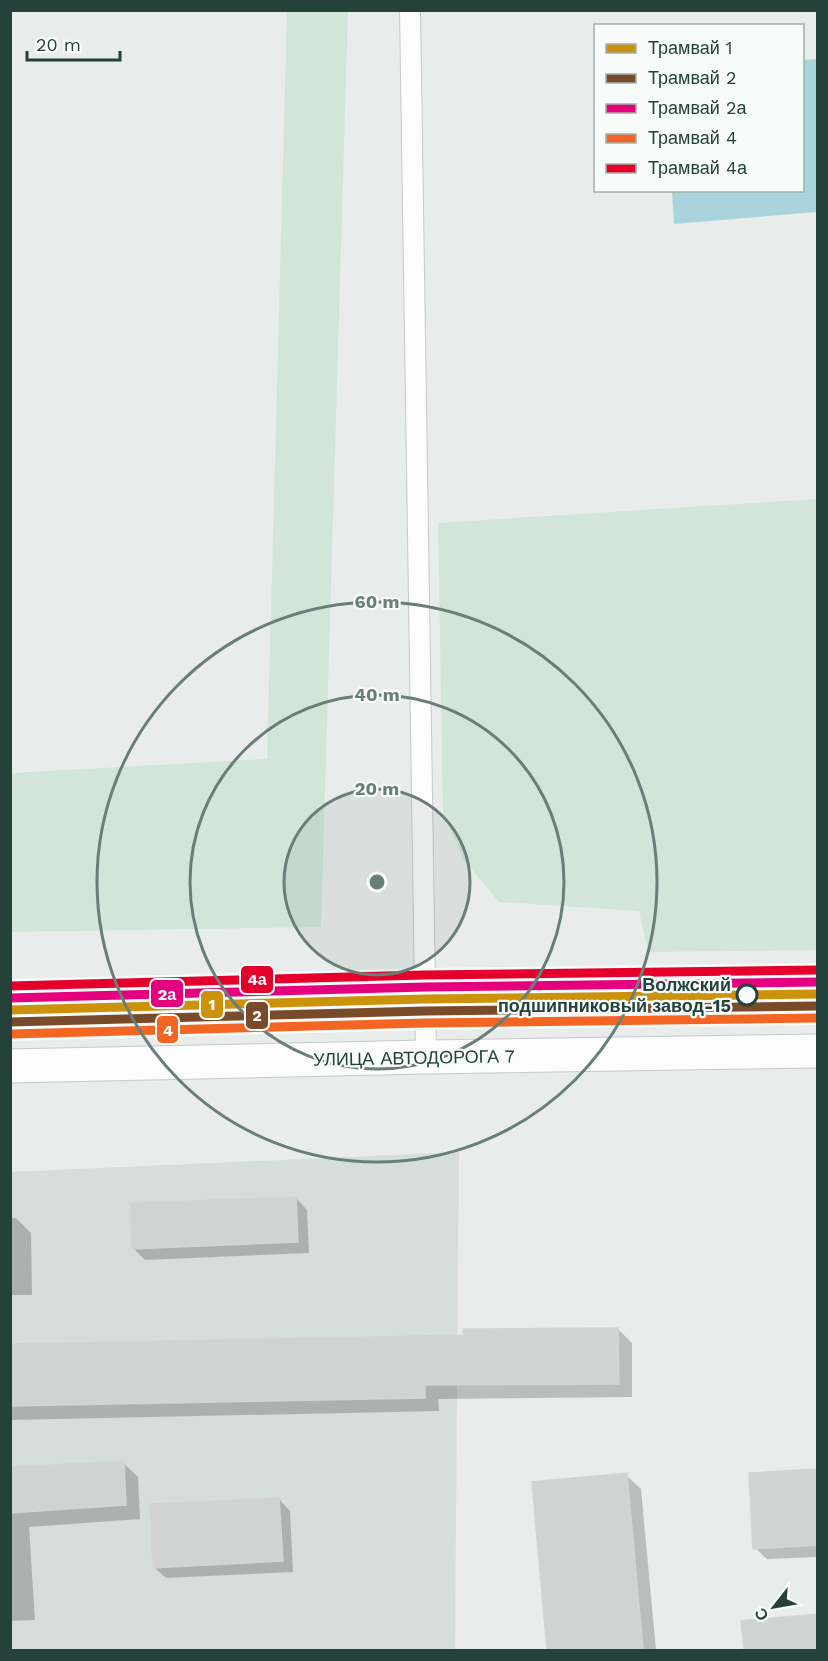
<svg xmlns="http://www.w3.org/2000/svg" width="828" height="1661" font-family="'Work Sans',sans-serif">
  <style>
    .built { fill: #d6dedb }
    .green { fill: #d1e6d8 }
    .water { fill: #a9d4db }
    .shadow { fill: #0003 }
    .building { fill: #cfd4d2; stroke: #d1d6d4; stroke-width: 1.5 }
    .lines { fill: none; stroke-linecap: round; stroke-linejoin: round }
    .service-casing { stroke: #c5cac8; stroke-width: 22 }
    .tertiary-casing { stroke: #c5cac8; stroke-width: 35 }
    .service { stroke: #fcfcfc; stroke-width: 20 }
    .tertiary { stroke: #fcfcfc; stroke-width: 33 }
    .tram-1-casing { stroke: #f7fbf9; stroke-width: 14 }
    .tram-2-casing { stroke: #f7fbf9; stroke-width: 14 }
    .tram-3-casing { stroke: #f7fbf9; stroke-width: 14 }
    .tram-4-casing { stroke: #f7fbf9; stroke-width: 14 }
    .tram-5-casing { stroke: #f7fbf9; stroke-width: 14 }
    .tram-1 { stroke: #cd920c; stroke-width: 9 }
    .tram-2 { stroke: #7a4b2a; stroke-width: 9 }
    .tram-3 { stroke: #e5007d; stroke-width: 9 }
    .tram-4 { stroke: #f26522; stroke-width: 9 }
    .tram-5 { stroke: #e4002b; stroke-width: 9 }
    .ring { fill: none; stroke: #697e78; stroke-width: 3 }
    .stop-dot { fill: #f7fbf9; stroke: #24423a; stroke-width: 3 }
    .labels { text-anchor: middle; stroke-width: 4.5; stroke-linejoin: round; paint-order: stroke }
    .stop-label { font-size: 18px; font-weight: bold; fill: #24423a; stroke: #f7fbf9; text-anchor: end }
    .street-label { font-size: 18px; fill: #24423a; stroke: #f7fbf9 }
    .centre { fill: #697e78; stroke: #f7fbf9; stroke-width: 3 }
    .ring-label { font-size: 18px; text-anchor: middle; font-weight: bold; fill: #697e78; stroke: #f7fbf9; stroke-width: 4.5; stroke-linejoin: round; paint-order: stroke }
    .line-badge { stroke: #f7fbf9; stroke-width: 2 }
    .badge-label { font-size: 16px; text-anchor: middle; font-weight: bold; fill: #fff }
  </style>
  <rect width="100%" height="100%" fill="#e8edeb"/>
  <path class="built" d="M459,1152L455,1650H11L10,1172Z"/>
  <path class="green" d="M287,11H348L321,927L11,932V773L267,759Z
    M817,499V950L648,952L639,911L499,902L464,860L443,813L438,523Z"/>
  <path class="water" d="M817,59V212L674,224L672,191L802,190L803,60Z"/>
  <path class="shadow" d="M296,1198L307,1210L309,1253L145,1260L133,1248Z
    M10,1218H16L31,1233L32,1295H10Z
    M618,1329L632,1343V1397L438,1399L439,1411L10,1420V1346L464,1337Z
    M123,1463L138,1477L140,1519L29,1527L35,1620L10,1621V1468Z
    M818,1471V1557L767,1559L755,1548Z
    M626,1475L641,1489L656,1650H549L533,1483Z
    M279,1499L290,1511L293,1572L166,1578L154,1567Z
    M818,1616V1650H746L743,1623Z"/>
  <path class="building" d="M296,1197L298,1242L132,1249L130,1203Z
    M618,1328L619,1384L425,1385V1398L10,1406V1344L463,1335V1329Z
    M124,1461L126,1505L10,1513V1467Z
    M818,1469V1545L753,1549L749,1473Z
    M627,1473L643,1650H547L532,1482Z
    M279,1498L283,1561L153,1568L150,1504Z
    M818,1614V1650H744L741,1621Z"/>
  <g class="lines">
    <g class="service-casing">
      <path id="service" d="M410,10L426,1057"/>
    </g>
    <g class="tertiary-casing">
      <path id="tertiary" d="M10,1066L426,1057L818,1051"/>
    </g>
    <use href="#service" class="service"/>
    <use href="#tertiary" class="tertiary"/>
    <g class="tram-1-casing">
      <path id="tram-1" d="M10,1010L425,999L818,994"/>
    </g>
    <g class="tram-2-casing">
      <path id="tram-2" d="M10,1022L425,1011L818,1006"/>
    </g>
    <g class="tram-3-casing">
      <path id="tram-3" d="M10,998L425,987L818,982"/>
    </g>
    <g class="tram-4-casing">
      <path id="tram-4" d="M11,1034L425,1023L818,1018"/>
    </g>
    <g class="tram-5-casing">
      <path id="tram-5" d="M10,986L424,975L818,970"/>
    </g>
    <use href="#tram-1" class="tram-1"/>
    <use href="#tram-2" class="tram-2"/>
    <use href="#tram-3" class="tram-3"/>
    <use href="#tram-4" class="tram-4"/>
    <use href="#tram-5" class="tram-5"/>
  </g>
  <circle cx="377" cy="882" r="93" fill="#697e78" fill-opacity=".12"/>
  <g class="ring">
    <circle cx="377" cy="882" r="93"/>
    <circle cx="377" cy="882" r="187"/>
    <circle cx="377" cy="882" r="280"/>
  </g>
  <circle class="stop-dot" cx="747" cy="995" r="10"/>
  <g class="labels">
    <g class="stop-label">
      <text x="731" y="991">Волжский<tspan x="731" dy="21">подшипниковый завод-15</tspan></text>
    </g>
    <g class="street-label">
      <text transform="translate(414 1058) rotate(-1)" y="6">УЛИЦА АВТОДОРОГА 7</text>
    </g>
  </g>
  <circle cx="377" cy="882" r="9" class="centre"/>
  <g class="ring-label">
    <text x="377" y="608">60 m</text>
    <text x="377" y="701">40 m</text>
    <text x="377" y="795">20 m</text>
  </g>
  <g class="line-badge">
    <rect x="240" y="965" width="34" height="29" rx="6" fill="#e4002b"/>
    <rect x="150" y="979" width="34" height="29" rx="6" fill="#e5007d"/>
    <rect x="200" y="990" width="24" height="29" rx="6" fill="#cd920c"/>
    <rect x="245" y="1001" width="24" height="29" rx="6" fill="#7a4b2a"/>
    <rect x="156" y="1015" width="23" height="29" rx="6" fill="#f26522"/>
  </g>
  <g class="badge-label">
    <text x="257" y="985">4а</text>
    <text x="167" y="1000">2а</text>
    <text x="212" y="1010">1</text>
    <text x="257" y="1021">2</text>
    <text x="168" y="1036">4</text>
  </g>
  <rect width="828" height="1661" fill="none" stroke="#24423a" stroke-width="24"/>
  <rect x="594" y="24" width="210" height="168" fill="#f7fbf9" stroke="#a3b1ad" stroke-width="1.5"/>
  <rect x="606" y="44" width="30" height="9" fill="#cd920c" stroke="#a3b1ad" stroke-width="1.5"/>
  <text x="648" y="54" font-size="18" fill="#24423a">Трамвай 1</text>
  <rect x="606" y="74" width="30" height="9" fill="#7a4b2a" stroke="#a3b1ad" stroke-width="1.5"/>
  <text x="648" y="84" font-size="18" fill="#24423a">Трамвай 2</text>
  <rect x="606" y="104" width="30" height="9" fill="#e5007d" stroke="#a3b1ad" stroke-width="1.5"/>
  <text x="648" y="114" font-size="18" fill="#24423a">Трамвай 2а</text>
  <rect x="606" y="134" width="30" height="9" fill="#f26522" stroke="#a3b1ad" stroke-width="1.5"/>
  <text x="648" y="144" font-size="18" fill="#24423a">Трамвай 4</text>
  <rect x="606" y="164" width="30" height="9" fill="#e4002b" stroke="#a3b1ad" stroke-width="1.5"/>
  <text x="648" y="174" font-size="18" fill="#24423a">Трамвай 4а</text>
  <g transform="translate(774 1607) rotate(239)" stroke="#f7fbf9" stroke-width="4.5" paint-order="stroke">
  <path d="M0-4.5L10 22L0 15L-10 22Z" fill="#24423a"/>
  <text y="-9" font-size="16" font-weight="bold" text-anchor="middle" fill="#24423a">С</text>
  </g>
  <path d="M27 51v9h93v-9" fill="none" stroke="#24423a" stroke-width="3"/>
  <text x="36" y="51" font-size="18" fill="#24423a" stroke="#f7fbf9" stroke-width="4.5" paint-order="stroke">20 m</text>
</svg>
